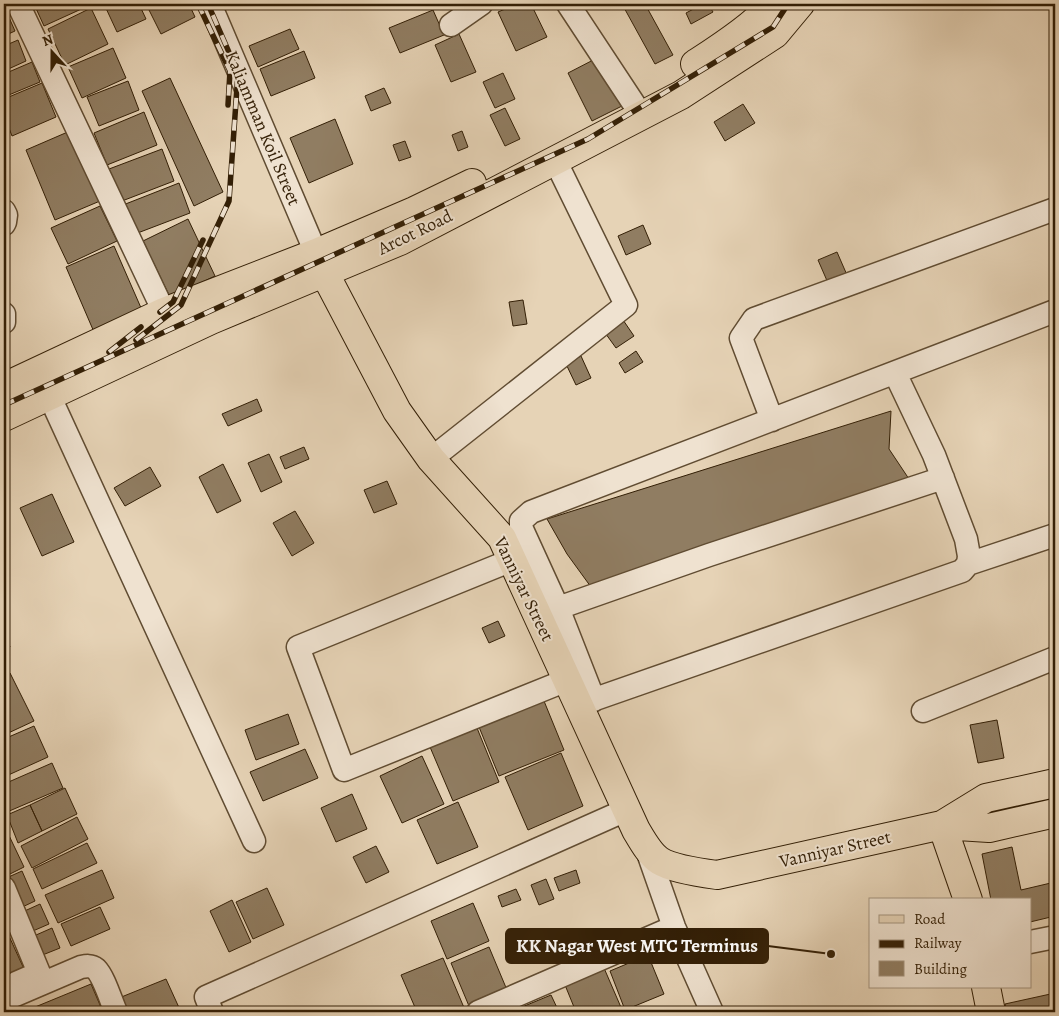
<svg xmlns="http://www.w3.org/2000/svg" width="1059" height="1016" font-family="Alegreya,serif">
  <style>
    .building { fill: #907d62; stroke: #331f06 }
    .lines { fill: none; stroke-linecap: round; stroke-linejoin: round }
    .minor-casing { stroke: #604c32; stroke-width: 25 }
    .major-casing { stroke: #331f06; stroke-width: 30 }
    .minor { stroke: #efe2d0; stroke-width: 22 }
    .major { stroke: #e6d3b6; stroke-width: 28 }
    .rail-casing { stroke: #331f06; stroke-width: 5.5 }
    .rail { stroke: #efe2d0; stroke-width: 4; stroke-dasharray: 11; stroke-linecap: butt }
    .labels { text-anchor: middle; stroke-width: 4; stroke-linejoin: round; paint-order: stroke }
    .street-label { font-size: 18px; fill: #331f06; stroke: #efe2d0 }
    .leader { fill: none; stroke: #331f06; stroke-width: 2 }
    .callout-dot { fill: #331f06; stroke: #efe2d0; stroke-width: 2 }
    .callout { fill: #331f06; stroke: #331f06; stroke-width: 2 }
    .callout-label { font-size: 19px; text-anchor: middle; font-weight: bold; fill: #fff }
  </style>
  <rect width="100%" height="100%" fill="#e6d3b6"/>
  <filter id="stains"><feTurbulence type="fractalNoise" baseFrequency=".004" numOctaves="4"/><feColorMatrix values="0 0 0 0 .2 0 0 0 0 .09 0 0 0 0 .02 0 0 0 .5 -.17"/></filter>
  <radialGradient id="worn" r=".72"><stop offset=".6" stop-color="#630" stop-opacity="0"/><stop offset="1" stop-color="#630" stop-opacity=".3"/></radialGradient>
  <path class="building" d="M34,4H87L88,6L44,26Z
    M104,4H139L146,19L117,32Z
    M146,4H189L195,17L161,34Z
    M517,4H531L547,37L516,51L498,12Z
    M622,4H645L673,55L655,64Z
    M703,4H708L713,12L691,24L686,13Z
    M4,6L15,31L4,36Z
    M91,8L108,44L65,65L48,29Z
    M433,10L444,35L400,53L389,28Z
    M290,29L299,49L258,67L249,46Z
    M459,34L476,72L451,82L435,45Z
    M18,40L26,61L4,71V46Z
    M113,48L126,78L82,98L68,67Z
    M304,51L315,78L271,96L260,69Z
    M599,57L624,105L592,121L568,73Z
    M32,62L40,82L4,97V74Z
    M503,73L515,99L495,108L483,82Z
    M170,78L223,192L194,206L142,91Z
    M128,81L139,110L99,126L87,97Z
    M42,83L56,117L12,136L4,115V99Z
    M384,88L391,103L371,111L365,96Z
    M743,104L755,123L725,141L714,122Z
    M505,108L520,139L505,146L490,115Z
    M144,112L157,145L107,165L94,133Z
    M335,119L353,164L309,183L290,138Z
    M70,131L100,201L55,220L26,150Z
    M462,131L468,147L458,151L452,135Z
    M405,141L411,157L399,161L393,145Z
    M162,149L174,181L122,201L109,169Z
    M179,183L190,213L135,234L123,205Z
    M100,206L117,241L68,264L51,228Z
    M188,219L215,276L170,297L143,241Z
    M643,225L651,244L626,255L618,236Z
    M114,246L145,317L97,339L66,267Z
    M837,252L847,275L828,283L818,260Z
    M523,300L527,324L513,326L509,302Z
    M621,317L634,336L616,348L603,330Z
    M636,351L643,362L625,373L619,363Z
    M581,356L591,378L576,385L566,364Z
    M257,399L262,411L228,426L222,414Z
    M891,411L889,449L909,479L591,587L567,554L547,519Z
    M304,447L309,459L285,469L280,457Z
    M269,454L282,482L261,492L248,463Z
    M223,464L241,501L217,513L199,477Z
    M150,467L161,486L125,506L114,488Z
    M387,481L397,504L374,513L364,490Z
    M52,494L74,542L42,556L20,508Z
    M295,511L314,543L292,556L273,523Z
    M498,621L505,636L489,643L482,628Z
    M4,631L10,647L4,650Z
    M10,673L34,721L4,735V676Z
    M544,701L564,750L499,776L479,727Z
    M288,714L299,744L256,760L245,730Z
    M997,720L1004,758L978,763L970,725Z
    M34,726L48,757L4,777V739Z
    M477,728L499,782L453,801L430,747Z
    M305,749L318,778L263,801L250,772Z
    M561,753L583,806L528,830L505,777Z
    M422,756L444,804L402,823L380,776Z
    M52,763L63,788L7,812L4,804V784Z
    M65,788L77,814L42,831L30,805Z
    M352,794L367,829L336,842L321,808Z
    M458,802L478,847L437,864L417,820Z
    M30,805L42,831L18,843L7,815Z
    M77,817L88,839L32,868L21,846Z
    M4,825L24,867L4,877Z
    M87,843L97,863L42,889L33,869Z
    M376,846L389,872L366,883L353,857Z
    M1012,847L1021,890L1055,882V916L1030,922V900H991L982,854Z
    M102,870L114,898L58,923L45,895Z
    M576,870L580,883L559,891L554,878Z
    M22,871L35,901L16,910L4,879Z
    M546,879L554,899L539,905L531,885Z
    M267,888L284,925L253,939L236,902Z
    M516,889L521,900L502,907L498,896Z
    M232,900L251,942L229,952L210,911Z
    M473,903L489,941L447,959L431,921Z
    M40,904L49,924L26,934L18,914Z
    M100,907L110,929L71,946L61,924Z
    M4,925L24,969L4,978Z
    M52,928L60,948L35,958L27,939Z
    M489,947L507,990L469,1006L451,963Z
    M648,955L664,994L625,1010L610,971Z
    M443,958L465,1010L459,1012H417L401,975Z
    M604,968L623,1012H576L565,985Z
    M166,979L181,1012H119L114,1000Z
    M91,984L103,1012H23Z
    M1055,993V1012H1007L1005,1004Z
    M551,995L559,1012H510Z"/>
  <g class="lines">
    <g class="minor-casing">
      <path id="minor" d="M18,4L164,312
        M210,4L316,253
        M568,4L634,104
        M451,25L481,4
        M4,211L6,215L5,222L4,224
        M4,314V322
        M49,395L254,841
        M772,420L741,338L754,319L1055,209
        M431,459L626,305L555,160
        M943,478L709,555L558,608L521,527V521L531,512L1055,311
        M512,560L298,647L344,770L567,680
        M968,564L1055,535
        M558,608L594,700
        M578,705L962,571L968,564L969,556L966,539L934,455L895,373
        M923,711L1055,658
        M646,847L674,927L712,1012
        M4,888L39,973L16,983
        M1030,942L1055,937
        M4,1000L81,967C86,966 91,965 96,969C104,977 111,1001 116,1012
        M212,1012L206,997L626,810
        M478,1012L674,927"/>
    </g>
    <g class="major-casing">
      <path id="major" d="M695,64C715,51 759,23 771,4
        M325,274L397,411L431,459L502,538L636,830C642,840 650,855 660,861C673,869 702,873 717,875L942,825L989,828L1055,813
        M4,387L164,312L316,253L414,211L472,183
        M4,417L211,320L400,241L681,95L775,34L800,4
        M942,825L986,798L1055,783
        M942,825L968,900
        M986,987L991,1012"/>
    </g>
    <use href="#minor" class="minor"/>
    <use href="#major" class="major"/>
    <g class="rail-casing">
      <path id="rail" d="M198,4L230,71L228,105
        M160,312L173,302L203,240
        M136,340L181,305L229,201L238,73L208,4
        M109,352L141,327
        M4,405L588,139L773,27L788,4"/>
    </g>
    <use href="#rail" class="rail"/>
  </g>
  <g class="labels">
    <g class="street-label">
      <text transform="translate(263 128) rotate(67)" y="6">Kaliamman Koil Street</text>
      <text transform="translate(415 232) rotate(-26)" y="6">Arcot Road</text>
      <text transform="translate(524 589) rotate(64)" y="6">Vanniyar Street</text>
      <text transform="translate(835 849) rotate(-13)" y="6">Vanniyar Street</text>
    </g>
  </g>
  <path class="leader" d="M831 954L768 946"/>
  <circle class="callout-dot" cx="831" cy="954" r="5"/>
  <rect class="callout" x="506" y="929" width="262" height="34" rx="5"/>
  <g class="callout-label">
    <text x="637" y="952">KK Nagar West MTC Terminus</text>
  </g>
  <rect width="1059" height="1016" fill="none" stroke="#e6d3b6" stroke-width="20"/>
  <rect x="5" y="5" width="1049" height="1006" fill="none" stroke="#331f06" stroke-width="2.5"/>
  <rect x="10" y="10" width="1039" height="996" fill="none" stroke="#331f06"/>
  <rect x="869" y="898" width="162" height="90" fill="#efe2d0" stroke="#a4947f"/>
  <rect x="879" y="915" width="25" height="8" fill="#e6d3b6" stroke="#a4947f"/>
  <text x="914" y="924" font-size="15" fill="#331f06">Road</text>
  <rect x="879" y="940" width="25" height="8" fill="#331f06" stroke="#a4947f"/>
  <text x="914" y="948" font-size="15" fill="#331f06">Railway</text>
  <rect x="879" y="961" width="25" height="15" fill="#907d62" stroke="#a4947f"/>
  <text x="914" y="974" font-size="15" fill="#331f06">Building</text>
  <g transform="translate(52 52) rotate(339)" stroke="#efe2d0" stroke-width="4" paint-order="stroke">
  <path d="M0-4L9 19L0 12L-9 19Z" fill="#331f06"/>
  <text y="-8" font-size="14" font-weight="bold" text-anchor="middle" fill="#331f06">N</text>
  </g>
  <rect width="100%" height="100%" filter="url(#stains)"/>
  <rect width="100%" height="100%" fill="url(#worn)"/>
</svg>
